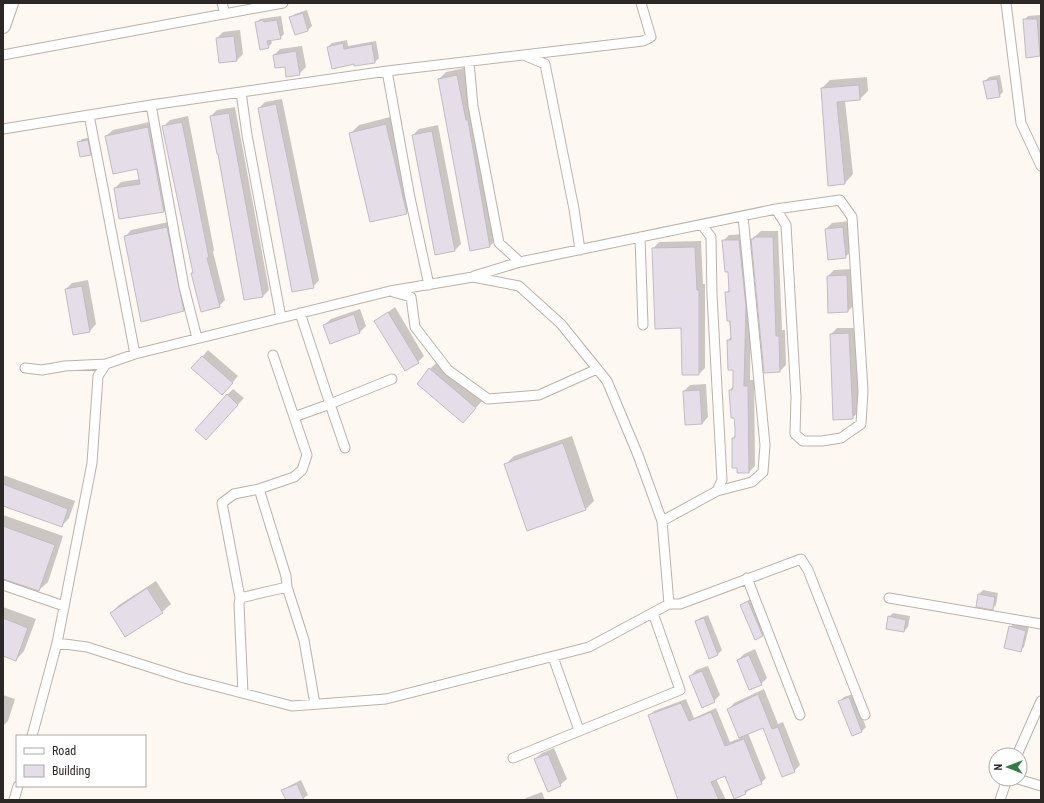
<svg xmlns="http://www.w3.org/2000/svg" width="1044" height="803" font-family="'Roboto Condensed',sans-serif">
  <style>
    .shadow { fill: #0003 }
    .building { fill: #e5dee8; stroke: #c1bbc5 }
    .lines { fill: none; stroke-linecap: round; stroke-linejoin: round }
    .minor-casing { stroke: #bbb2aa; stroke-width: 11 }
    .trunk-casing { stroke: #bbb2aa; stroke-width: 16 }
    .minor { stroke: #fff; stroke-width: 9 }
    .trunk { stroke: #fff; stroke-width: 14 }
  </style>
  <rect width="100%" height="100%" fill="#fef8f3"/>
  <path class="shadow" d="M307,10L312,26L308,30L291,18L295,14Z
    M1040,15L1041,53L1039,55L1024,20L1028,16Z
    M281,16L284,34L280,38L271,40L272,43L268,47L256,23L260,19Z
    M240,30L243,54L237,60L217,38L223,32Z
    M347,40L348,46L376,41L379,58L375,62L354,63L328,47L332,43Z
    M302,46L306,67L299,74L285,66L274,55L280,49Z
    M464,68L497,239L490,246L471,250L439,79L446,72Z
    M1000,75L1003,92L999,96L985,81L989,77Z
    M867,77L868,91L860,99L845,101L853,174L845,183L822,88L830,80Z
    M282,99L319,280L313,287L259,108L265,102Z
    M235,107L269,290L263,296L219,152L211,116L217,110Z
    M188,116L214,250L213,252L225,300L219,306L192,274L194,272L163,127L170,120Z
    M394,116L414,204L406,213L351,133L359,125Z
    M154,121L170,205L164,211L115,188L121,182L140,179L138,168L106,136L113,130Z
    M438,125L461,244L455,250L413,135L419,129Z
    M92,137L94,150L90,154L78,143L82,139Z
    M173,221L190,304L183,310L125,237L131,230Z
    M849,221L852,251L845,257L826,229L832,223Z
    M761,231H778L782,330H785L786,365L780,371L752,239Z
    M745,234L751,299L750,380H754L755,466L749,472L733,438L736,435V428L730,390L734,385V369L728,340L731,337L726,293L730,289L729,271L723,241L729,235Z
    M701,241L703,284H705V368L699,374L653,249L659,242Z
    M852,269L854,305L848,311L828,276L834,270Z
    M88,280L96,324L90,331L66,289L72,283Z
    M395,307L424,356L418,362L376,321Z
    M360,309L366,326L359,333L324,325L331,319Z
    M837,328H855L859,412L852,418L831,334Z
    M208,350L238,376L228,388L202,357Z
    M436,363L482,401L463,422L430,369Z
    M706,384L708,417L702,424L684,391L690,385Z
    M233,389L244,398L206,439L227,395Z
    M572,436L594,501L586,509L506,464L514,456Z
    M3,475L75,501L69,518L62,526L3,505Z
    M3,515L63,536L48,582L39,590L3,577Z
    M156,581L171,604L162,612L125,636L111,613L119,605Z
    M983,590L998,593L996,605L992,609L977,606L979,594Z
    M752,598L766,632L762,636L741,605Z
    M3,607L36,619L24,651L16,660L3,655Z
    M893,613L910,616L908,627L904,631L889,617Z
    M708,615L722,650L718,654L709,657L696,622L700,618Z
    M1014,623L1029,627L1024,647L1020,651L1010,627Z
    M755,649L767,678L761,684L738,660L744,654Z
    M708,666L720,695L714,701L690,677L696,670Z
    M764,689L778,724L783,722L800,765L794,771L764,727L748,733L766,778L761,783L745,793L726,775L716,779L726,800H680L649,716L654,711L686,699L694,718L716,708L730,742L740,738L729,709L734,703Z
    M853,694L866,727L862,731L853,734L840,701L844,697Z
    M3,695L15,699L8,721L3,726Z
    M554,748L567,779L560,785L535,759L542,753Z
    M301,780L308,795L301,800H287L283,791L287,787Z
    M542,792L545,800H524L526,798Z"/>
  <path class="building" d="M303,13L308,31L295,35L289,17Z
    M1023,19H1037L1040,56L1026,58Z
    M263,20L264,22L277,20L281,39L267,41L269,48L260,50L255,22Z
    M234,36L237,61L219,63L216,38Z
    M343,43L344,49L372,44L375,63L354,66V64L332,69L327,47Z
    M296,51L300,75L286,77L285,67L275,68L273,55Z
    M457,75L466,120H468L490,247L470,251L438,79Z
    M997,79L1000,97L987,99L983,81Z
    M859,85L860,100L837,102L845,184L828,186L821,88Z
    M276,104L314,288L292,292L258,108Z
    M229,113L263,297L244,300L218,154H217L210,116Z
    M182,122L209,258H207L220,307L201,312L191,273H193L162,126Z
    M386,124L407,214L370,222L349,133Z
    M148,127L164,212L119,219L114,188L140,184L137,169L113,174L105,136Z
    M432,131L455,251L435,255L412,135Z
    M88,140L91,155L80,157L77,142Z
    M167,227L184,311L141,322L124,236Z
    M843,227L846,258L828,260L825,229Z
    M754,237H773L776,336H779L780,372L764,373L751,239H754Z
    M722,240H739L746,306L744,386H748L749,473H737V468H732V438H735V428L734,418H731L729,390H732L733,387V370H728L727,340H731L730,321H727L725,292H729L728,272H725Z
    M695,247L697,290H699V375H682L681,328L655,329L652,248Z
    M847,275L848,312L828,313L827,276Z
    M82,286L90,332L73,335L65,289Z
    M388,312L419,363L405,371L374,321Z
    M354,314L360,333L330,344L323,325Z
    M849,333L853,419L833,420L830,334Z
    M202,356L233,383L222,395L191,368Z
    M429,368L476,408L463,423L417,384Z
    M700,390L702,424L685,425L683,391Z
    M227,394L238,405L206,440L195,430Z
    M563,443L586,510L527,531L504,464Z
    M3,484L68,509L62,527L3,506Z
    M3,526L55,545L39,591L3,579Z
    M147,588L163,613L125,637L110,613Z
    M978,594L995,597L993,610L976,607Z
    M748,601L763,636L755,640L740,605Z
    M888,616L906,620L904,632L886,629Z
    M3,618L28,628L16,661L3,656Z
    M704,618L718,655L709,659L695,621Z
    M1009,626L1026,631L1021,652L1004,648Z
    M749,655L762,685L749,690L737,660Z
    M702,671L715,702L702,708L689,676Z
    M758,694L772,729L778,727L795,772L782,777L763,728L739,738L727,709Z
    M849,697L862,732L852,736L838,701Z
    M681,703L689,721L711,712L725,746L744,739L762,784L745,791L746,794L734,799L725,776L711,782L719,800H678L648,715Z
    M548,754L561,786L548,792L534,759Z
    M297,784L304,800H286L281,790Z"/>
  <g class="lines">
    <g class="minor-casing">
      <path id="minor" d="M222,3L225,14
        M1006,3L1021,123L1041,166
        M3,55L283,3
        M526,56L545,64L574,209L580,250
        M469,62L473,106L499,243L520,262
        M387,71L410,198L429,285
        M241,92L247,135L281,318
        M151,105L184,287L197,338
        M89,115L135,354
        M3,129L151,105L387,71L643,41L651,37L641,3
        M640,237L643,325
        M474,276L520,262L776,209L840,200L852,217L863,390L861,424L841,438L822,441H803L795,434L796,397L786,225L776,209
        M393,292L411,297L415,327L448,370L488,399L539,395L597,369
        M300,313L330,404L392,379
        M25,368L42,370L65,366L106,364
        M294,417L330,404L345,448
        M259,489L294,477L302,470L307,455L273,355
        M717,491L752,482L763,472L765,445L743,216
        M662,521L717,491L722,480L712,295L711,237L702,225
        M747,578L800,715
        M3,585L64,606
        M240,598L287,587
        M889,598L1041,624
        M669,604H680L801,559L808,570L865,715
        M553,657L579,730
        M243,693L239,604L240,598L222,503L234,494L259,489L286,576L287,587L304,640L315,704
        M32,736L57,643L92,463L98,376L106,364L135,354L390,291L473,277L519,286L561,324L607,381L638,455L662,521L669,604L589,647L386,699L292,706L184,678L87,647L57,643
        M1017,755L1041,701
        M513,758L680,690L653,613
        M1018,779L1041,786
        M14,800L18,786
        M1000,800L1007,779"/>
    </g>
    <g class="trunk-casing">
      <path id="trunk" d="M3,26L11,3"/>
    </g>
    <use href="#minor" class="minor"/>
    <use href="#trunk" class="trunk"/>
  </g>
  <rect width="1044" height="803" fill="none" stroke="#2c2825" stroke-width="8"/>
  <rect x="16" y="735" width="130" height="52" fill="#ffffff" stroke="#aba9a8"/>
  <rect x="24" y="748" width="20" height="6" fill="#ffffff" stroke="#aba9a8"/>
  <text x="52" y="755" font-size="12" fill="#2c2825">Road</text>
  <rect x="24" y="765" width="20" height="12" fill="#e5dee8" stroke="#aba9a8"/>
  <text x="52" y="775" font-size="12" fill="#2c2825">Building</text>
  <g transform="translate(1008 767) rotate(270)"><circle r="19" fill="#ffffff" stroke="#aba9a8"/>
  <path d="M0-3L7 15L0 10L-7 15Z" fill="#347d4b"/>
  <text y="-6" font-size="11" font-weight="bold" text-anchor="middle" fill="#2c2825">N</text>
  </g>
</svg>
